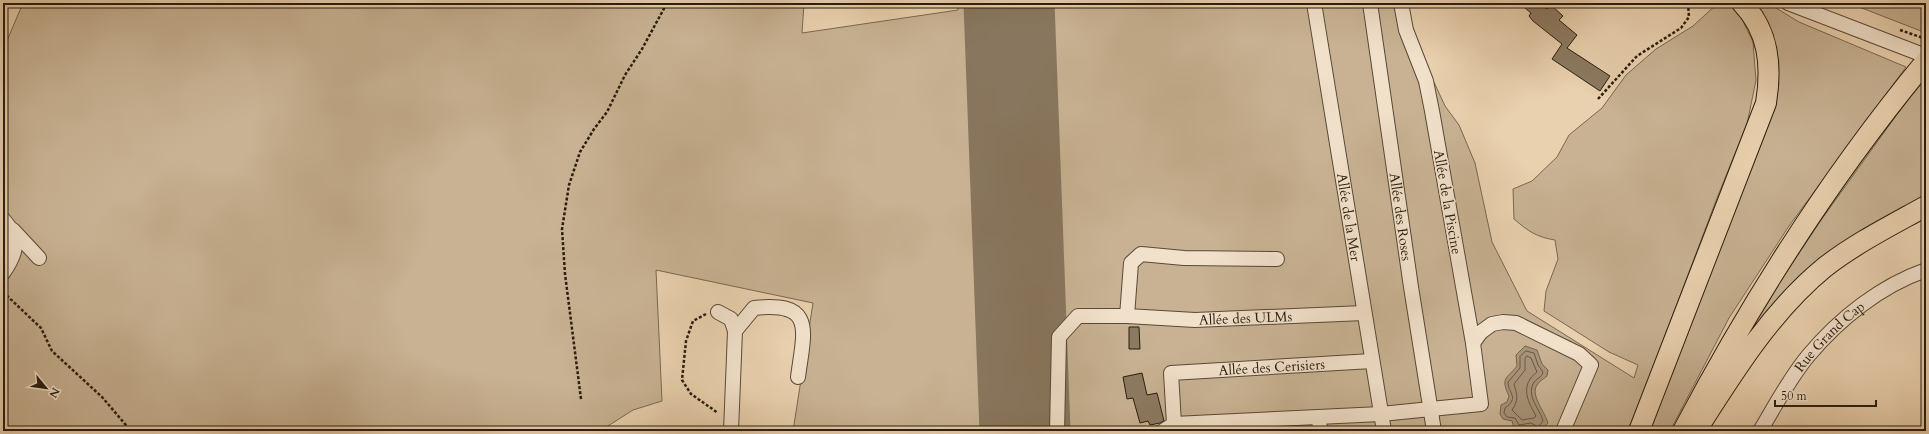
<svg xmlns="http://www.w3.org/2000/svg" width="1929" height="434" font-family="Cardo,serif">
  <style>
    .green { fill: #c8b293; stroke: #786850 }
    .water { fill: #a79378; stroke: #74644e }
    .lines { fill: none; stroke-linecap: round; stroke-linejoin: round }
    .shore { stroke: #685843; stroke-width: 1 }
    .runway { stroke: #88765e; stroke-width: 91 }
    .building { fill: #8c7a61; stroke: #281d0e }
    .minor-casing { stroke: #584a36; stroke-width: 16 }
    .highway-casing { stroke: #281d0e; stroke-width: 22 }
    .path { stroke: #281d0e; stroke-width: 2.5; stroke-dasharray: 3 2; stroke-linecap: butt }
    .minor { stroke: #f1e0ca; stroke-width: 14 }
    .highway { stroke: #e9d0ae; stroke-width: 20 }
    .labels { text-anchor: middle; stroke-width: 3.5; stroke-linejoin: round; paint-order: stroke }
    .street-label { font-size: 14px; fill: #281d0e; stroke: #f1e0ca }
  </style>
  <rect width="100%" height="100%" fill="#e9d0ae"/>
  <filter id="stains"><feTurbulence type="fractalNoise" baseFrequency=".005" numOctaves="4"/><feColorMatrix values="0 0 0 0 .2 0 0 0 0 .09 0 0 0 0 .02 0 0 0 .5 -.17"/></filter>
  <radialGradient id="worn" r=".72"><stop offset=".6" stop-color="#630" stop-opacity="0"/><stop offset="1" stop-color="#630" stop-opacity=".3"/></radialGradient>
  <path class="green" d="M23,3H804L802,33L958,10V3H1404L1407,24L1445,106L1459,125L1475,163L1492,242L1527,311L1634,378L1638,365L1609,352L1544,311L1546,291L1558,259L1555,240C1536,237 1528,231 1514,219L1513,189L1532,181L1557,157L1569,135L1602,108L1626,75L1656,49L1693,26L1718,3H1727L1740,15L1753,42L1756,80L1747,124L1717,198L1629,431H793L813,303L656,270L662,401L633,410L600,431H3V50Z
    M1747,3H1768L1799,22L1906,67L1789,226L1729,318L1670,431H1644L1770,105Z
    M1849,3H1926V33Z
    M1926,74V197L1885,220L1722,370L1819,223Z"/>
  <path class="water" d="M1525,346L1537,350L1542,364L1548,370L1547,376C1544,379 1539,381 1537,385C1530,395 1545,412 1548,423L1541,431H1536L1531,427L1525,430L1522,429L1521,431H1515L1512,421L1503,419L1500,414L1501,405L1507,402L1509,396C1500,377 1507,379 1517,366L1516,355Z"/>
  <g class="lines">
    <path class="shore" d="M1526,351L1534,353L1538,365L1543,372C1542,378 1536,378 1533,384C1527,398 1540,409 1543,421L1538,427L1531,423L1519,425L1515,418L1507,417L1504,413L1505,408C1520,397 1508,394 1508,382L1520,368V357Z
      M1527,356L1531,358L1537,372C1535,374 1532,376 1530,379C1522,392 1530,405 1536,416L1534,418L1522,420L1512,410C1519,400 1517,395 1514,384L1525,370V359Z"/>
    <path class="runway" d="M1009,3L1025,431"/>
  </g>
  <path class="building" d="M1519,3H1539L1547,9L1551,5L1563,16L1559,20L1577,35L1567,48L1610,76L1600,91L1552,59L1562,44L1533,21L1529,16L1531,13Z
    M1129,327H1139L1140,349H1129Z
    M1142,373L1147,395L1157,393L1164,421L1160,423L1150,425L1148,421L1140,423L1133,398L1127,399L1123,377Z"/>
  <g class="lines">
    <g class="minor-casing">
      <g id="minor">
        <path id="s1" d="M1314,3L1384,431"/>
        <path id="s2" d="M1370,3L1411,287L1434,431"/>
        <path d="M1788,3L1926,56"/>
        <path d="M3,219C20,238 18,252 3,273"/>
        <path d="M13,230L39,258"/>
        <path d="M718,312L731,319L735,331L754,308C816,301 804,331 798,377"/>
        <path d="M1127,316L1131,263L1141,254L1184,258L1277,259"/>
        <path d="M1473,343L1481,332L1492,324L1503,322L1516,323L1579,354L1591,365L1563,431"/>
        <path d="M1319,418L1320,431"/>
        <path d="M1174,424L1381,414L1481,404L1473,343L1432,111L1426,81L1406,30L1401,3"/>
        <path d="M731,431L735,331"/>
        <path id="s3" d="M1057,431L1059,337L1078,316H1127L1195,320L1364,313"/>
        <path id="s4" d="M1163,431L1174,424L1171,373L1372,361"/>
        <path id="s5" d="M1760,431C1775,406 1789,379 1808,356C1839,319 1880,286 1926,270"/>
      </g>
    </g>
    <g class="highway-casing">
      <path id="highway" d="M1639,431L1766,103C1772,66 1769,31 1742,3
        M1683,431C1753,298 1830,177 1926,61
        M1696,431C1733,373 1771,311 1825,267C1856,243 1892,225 1926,206"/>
    </g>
    <path class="path" d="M1900,30L1926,39
      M1598,99L1637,56L1681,28L1689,17L1688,3
      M3,292L41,328L52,351L102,397L131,431
      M706,314L693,321L686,341L682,380L691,394L718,413
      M581,399L565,274L562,229L569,185L580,152L594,129L607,112L625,75L642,49L667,3"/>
    <use href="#minor" class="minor"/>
    <use href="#highway" class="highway"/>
  </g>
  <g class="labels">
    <g class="street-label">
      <text transform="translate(1448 202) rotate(80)" y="5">Allée de la Piscine</text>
      <text dy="5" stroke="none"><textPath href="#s1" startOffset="217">Allée de la Mer</textPath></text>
      <text dy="5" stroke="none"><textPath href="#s2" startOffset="216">Allée des Roses</textPath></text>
      <text dy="5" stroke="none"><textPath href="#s3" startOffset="290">Allée des ULMs</textPath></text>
      <text dy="5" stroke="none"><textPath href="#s5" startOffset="118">Rue Grand Cap</textPath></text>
      <text dy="5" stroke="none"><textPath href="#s4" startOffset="165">Allée des Cerisiers</textPath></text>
    </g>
  </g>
  <rect width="1929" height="434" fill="none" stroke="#e9d0ae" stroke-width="16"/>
  <rect x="4" y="4" width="1921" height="426" fill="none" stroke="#281d0e" stroke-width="2"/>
  <rect x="8" y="8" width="1913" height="418" fill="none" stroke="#281d0e"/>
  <g transform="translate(46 388) rotate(119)" stroke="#f1e0ca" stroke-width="3" paint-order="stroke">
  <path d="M0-3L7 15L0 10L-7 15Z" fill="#281d0e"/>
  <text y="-6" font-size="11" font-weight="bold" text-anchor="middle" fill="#281d0e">N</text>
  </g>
  <path d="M1775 400v6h101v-6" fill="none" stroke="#281d0e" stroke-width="2"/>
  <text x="1781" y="400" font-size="12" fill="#281d0e" stroke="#f1e0ca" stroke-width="3" paint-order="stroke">50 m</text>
  <rect width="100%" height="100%" filter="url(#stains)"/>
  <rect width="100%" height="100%" fill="url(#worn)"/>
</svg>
